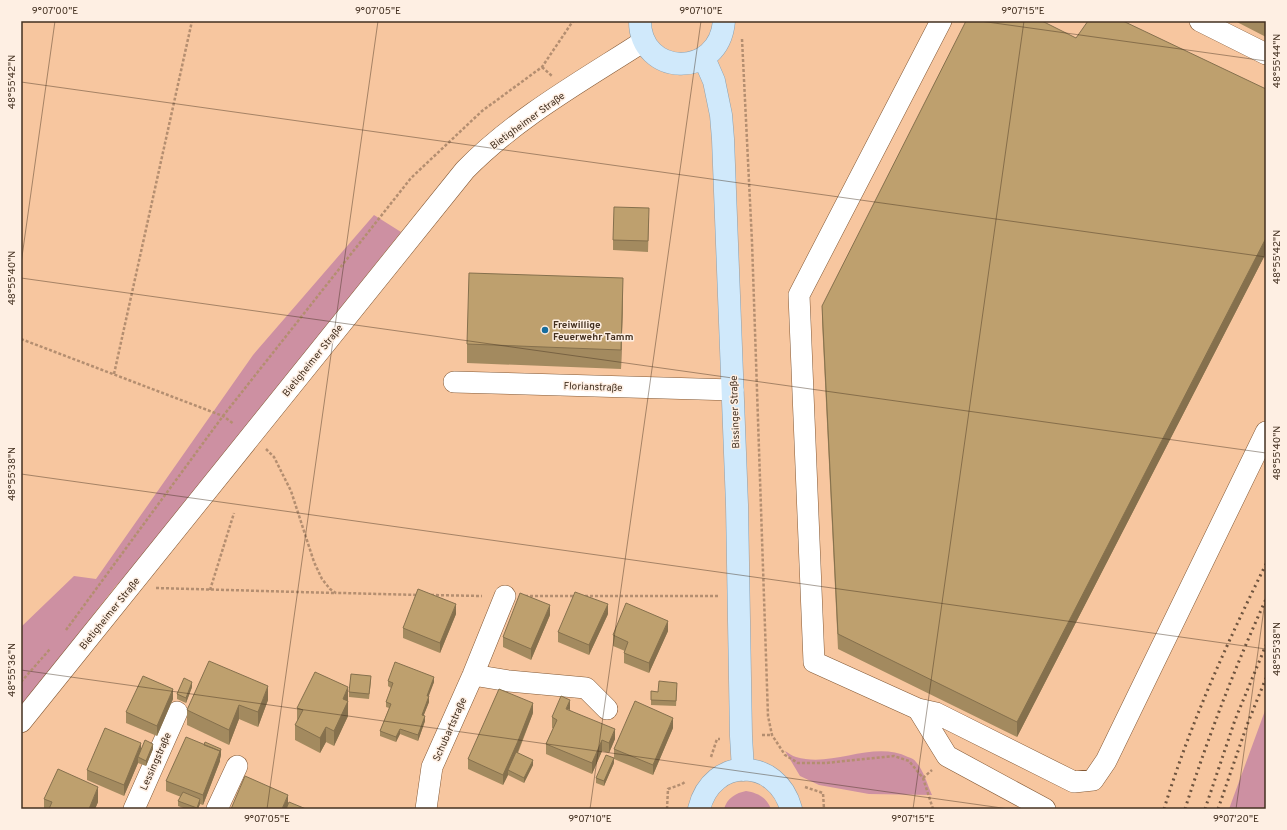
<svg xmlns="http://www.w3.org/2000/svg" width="1287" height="830" font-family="Overpass,sans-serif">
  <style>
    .green { fill: #cd90a2 }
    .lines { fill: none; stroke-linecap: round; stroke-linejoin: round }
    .minor-casing { stroke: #835834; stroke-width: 22 }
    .major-casing { stroke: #8a9ead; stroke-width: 23 }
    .path { stroke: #b48e70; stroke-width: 2.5; stroke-dasharray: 3 2; stroke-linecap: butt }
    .minor { stroke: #fff; stroke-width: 21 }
    .major { stroke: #d0e9fb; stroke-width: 22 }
    .rail { stroke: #6d533e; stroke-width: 3; stroke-dasharray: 2 4; stroke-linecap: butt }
    .wall { fill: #a38a5f }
    .shaded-wall { fill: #85704d }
    .building { fill: #bea06e; stroke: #85704d }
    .ticks { fill: none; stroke: #433020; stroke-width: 1; stroke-opacity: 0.45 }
    .poi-dot { fill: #186d9e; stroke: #feefe3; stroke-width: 1.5 }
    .labels { text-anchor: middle; stroke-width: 3; stroke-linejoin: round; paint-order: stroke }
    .street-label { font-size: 10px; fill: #433020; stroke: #feefe3 }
    .poi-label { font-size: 10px; font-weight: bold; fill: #433020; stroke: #feefe3; text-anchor: start }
    .neatline { fill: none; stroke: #433020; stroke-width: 1.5 }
    .ticks-label { font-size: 10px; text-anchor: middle; fill: #433020 }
  </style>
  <rect width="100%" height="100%" fill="#f7c69f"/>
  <path class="green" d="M374,215L401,232L148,550L115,587L21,707V627L74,576L96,579L253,355Z
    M1266,708V809H1229Z
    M785,751C789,753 792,756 796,757C833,768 873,740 908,757C911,758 914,759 916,762C924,771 927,784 932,795L869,794L819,785L800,776Z
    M746,791C758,793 766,797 771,809H724C727,798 736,793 746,791Z"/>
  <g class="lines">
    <g class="minor-casing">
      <path id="minor" d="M941,21L799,295L814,662L918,709L936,713L1074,782L1093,780L1106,761L1266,432
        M1200,21L1266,54
        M454,382L733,390
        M473,675L509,681L586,688L607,709
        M918,709L947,756L1045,809
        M21,722L465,170C517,117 582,81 644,41
        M134,809L177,712
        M217,809L237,766
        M426,809L432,767L473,675L505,596"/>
    </g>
    <g class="major-casing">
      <path id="major" d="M640,21C640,76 719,80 724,21
        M704,58L714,81L721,115L723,139L737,505L741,736L743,770
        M699,809C712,756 777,757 791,809"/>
    </g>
    <path class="path" d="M742,39L752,242L768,716L772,735L785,755L798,763H826L894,756L909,761L923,778L933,809
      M542,67L552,76
      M21,339L223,416L234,424
      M114,374L192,21
      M266,449L274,457L291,491L314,562L322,579L330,589L336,593H342L418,595
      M156,588L335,593
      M210,590L234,513
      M431,595L482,596
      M525,596H576
      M585,596H718
      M66,630L223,416L411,178L482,111L542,67L573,21
      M21,682L50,649
      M762,735H772
      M711,757L717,739H720
      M923,778L932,770
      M805,787L823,793L824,809
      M667,809L668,789L682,784L686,781"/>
    <use href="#minor" class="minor"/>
    <use href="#major" class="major"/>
    <path class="rail" d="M1164,809C1190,724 1227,643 1266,564
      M1185,809C1208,737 1235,667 1266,599
      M1205,809L1235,720L1266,645
      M1218,809L1247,725L1266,678"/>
  </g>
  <path class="wall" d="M1235,21H1266V37Z
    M1076,38L1266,89V253L1017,737L838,649L822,321V306Z
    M649,218L648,252L613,250V240Z
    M623,297L621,369L467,363V344Z
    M456,614L440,653L403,638V628Z
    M608,614L589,655L558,642V632Z
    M550,615L531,660L503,647V637Z
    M668,631L649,673L624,663V653L625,651L613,646V635Z
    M371,681L369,699L349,697V692Z
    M388,681L434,682L428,696L429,702L423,716L425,721L418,741L400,734L396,742L380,736V731L389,708L386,707V702L391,688L388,686Z
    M192,687L186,703L177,699V694Z
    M677,688L676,706L651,705V691L658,692Z
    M173,699L157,736L126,723V712Z
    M268,700L258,727L239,719L229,745L187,725V710Z
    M348,703V716L334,746L326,742L320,753L295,740V725L297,722V708L348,702Z
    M570,710L615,739L609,753L602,751L592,774L546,754V744L553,728H552V717Z
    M533,713L518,753L533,765L524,783L508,775L503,785L468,769V759Z
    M673,728L653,775L614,759V749Z
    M153,749L146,766L138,763L124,796L87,780V770Z
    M221,755L220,759V761L203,805L200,804L198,809H186L178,806V801L181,797L166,791V781Z
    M614,763L604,786L596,783V778Z
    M44,799L98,802L95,809H44Z"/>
  <path class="shaded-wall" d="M1266,238V253L1017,737V722Z
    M623,278V297L621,369V350Z
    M456,604V614L440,653V643Z
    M608,604V614L589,655V645Z
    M550,605V615L531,660V649Z
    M668,621V631L649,673V663Z
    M434,677V682L427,701V696Z
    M192,682V687L186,703V698Z
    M268,686V700L258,727V712Z
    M348,687V716L334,746V731L343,699Z
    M173,689V699L157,736V726Z
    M429,696V702L422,720V715Z
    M570,700V710L566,709Z
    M533,703V713L518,751L509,771L508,770V775L503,785V775Z
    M239,705V719L229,745V730Z
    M425,716V721L418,741V735Z
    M673,718V728L653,775V765Z
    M326,727V742L320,753V738Z
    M400,729V734L396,742V737Z
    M615,729V739L609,753V743Z
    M602,740V751L592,774V763Z
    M141,743V754L138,757V763L124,796V785Z
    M153,744V749L146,766V761Z
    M221,749V755L220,759V761L203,805V795L220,751Z
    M614,758V763L604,786V781Z
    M533,760V765L524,783V778Z
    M98,787V802L95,809H89Z
    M288,795V809H282Z
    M200,799V804L198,809H197Z"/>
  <path class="building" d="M966,21H1042L1076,38L1088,21H1123L1266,89V238L1017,722L838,634L822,306Z
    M614,207L649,208L648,241L613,240Z
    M469,273L623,278L621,350L467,344Z
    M418,589L456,604L440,643L403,628Z
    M575,592L608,604L589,645L558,632Z
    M520,593L550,605L531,649L503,637Z
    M626,603L668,621L649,663L624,653L628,642L613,635Z
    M209,661L268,686L258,712L239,705L229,730L187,710Z
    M395,662L434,677L427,696H429L422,715L425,716L418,735L400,729L396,737L380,731L391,704L386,702L393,683L388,681Z
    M315,672L348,687L343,699L348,701L334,731L326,727L320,738L295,725L303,710L297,708Z
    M351,674L371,676L369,694L349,692Z
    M143,676L173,689L157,726L126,712Z
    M184,678L192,682L186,698L177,694Z
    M659,681L677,683L676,701L651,700V691L658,692Z
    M499,689L533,703L518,741L503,775L468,759Z
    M561,696L570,700L566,709L615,729L609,743L602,740L592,763L546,744L557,720L552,717Z
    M635,701L673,718L653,765L614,749Z
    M105,728L141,743L124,785L87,770Z
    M186,737L220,751L203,795L166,781Z
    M145,740L153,744L146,761L138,757Z
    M205,742L221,749L220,753V751L204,745Z
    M516,752L533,760L524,778L508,770Z
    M606,755L614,758L604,781L596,778Z
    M58,769L98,787L89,809H49L52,802L44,799Z
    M245,776L288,795L282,809H231Z
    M183,792L200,799L197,808L178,801Z
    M289,802L306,809H286Z"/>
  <path class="ticks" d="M980,21L1266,61M21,82L1266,257M21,264L55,21M21,278L1266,453M21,474L1266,649M21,670L1009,809M267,809L378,21M590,809L701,21M913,809L1024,21M1236,809L1266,594"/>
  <circle class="poi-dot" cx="545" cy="330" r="4"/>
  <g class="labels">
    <g class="street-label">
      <text transform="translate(527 120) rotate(-36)" y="4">Bietigheimer Straße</text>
      <text transform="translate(312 360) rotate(-51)" y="4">Bietigheimer Straße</text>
      <text transform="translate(593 386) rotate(2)" y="4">Florianstraße</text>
      <text transform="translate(734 412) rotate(-92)" y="4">Bissinger Straße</text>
      <text transform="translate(109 613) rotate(-51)" y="4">Bietigheimer Straße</text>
      <text transform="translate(449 729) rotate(-66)" y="4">Schubartstraße</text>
      <text transform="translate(155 761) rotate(-66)" y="4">Lessingstraße</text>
    </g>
    <g class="poi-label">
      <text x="553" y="328">Freiwillige<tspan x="553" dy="12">Feuerwehr Tamm</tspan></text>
    </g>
  </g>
  <rect width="1287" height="830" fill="none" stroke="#feefe3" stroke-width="44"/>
  <rect x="22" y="22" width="1243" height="786" class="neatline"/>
  <g class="ticks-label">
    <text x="55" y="14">9°07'00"E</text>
    <text x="378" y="14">9°07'05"E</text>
    <text x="701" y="14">9°07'10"E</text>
    <text x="1023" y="14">9°07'15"E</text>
    <text transform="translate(1276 61) rotate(-90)" y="4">48°55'44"N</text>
    <text transform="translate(11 82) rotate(-90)" y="4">48°55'42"N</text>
    <text transform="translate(1276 257) rotate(-90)" y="4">48°55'42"N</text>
    <text transform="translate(11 278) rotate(-90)" y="4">48°55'40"N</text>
    <text transform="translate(1276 453) rotate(-90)" y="4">48°55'40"N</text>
    <text transform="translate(11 474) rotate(-90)" y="4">48°55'38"N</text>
    <text transform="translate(1276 649) rotate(-90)" y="4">48°55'38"N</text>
    <text transform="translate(11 670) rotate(-90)" y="4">48°55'36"N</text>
    <text x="267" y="822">9°07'05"E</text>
    <text x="590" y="822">9°07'10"E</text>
    <text x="913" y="822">9°07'15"E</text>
    <text x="1236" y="822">9°07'20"E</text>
  </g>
</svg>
